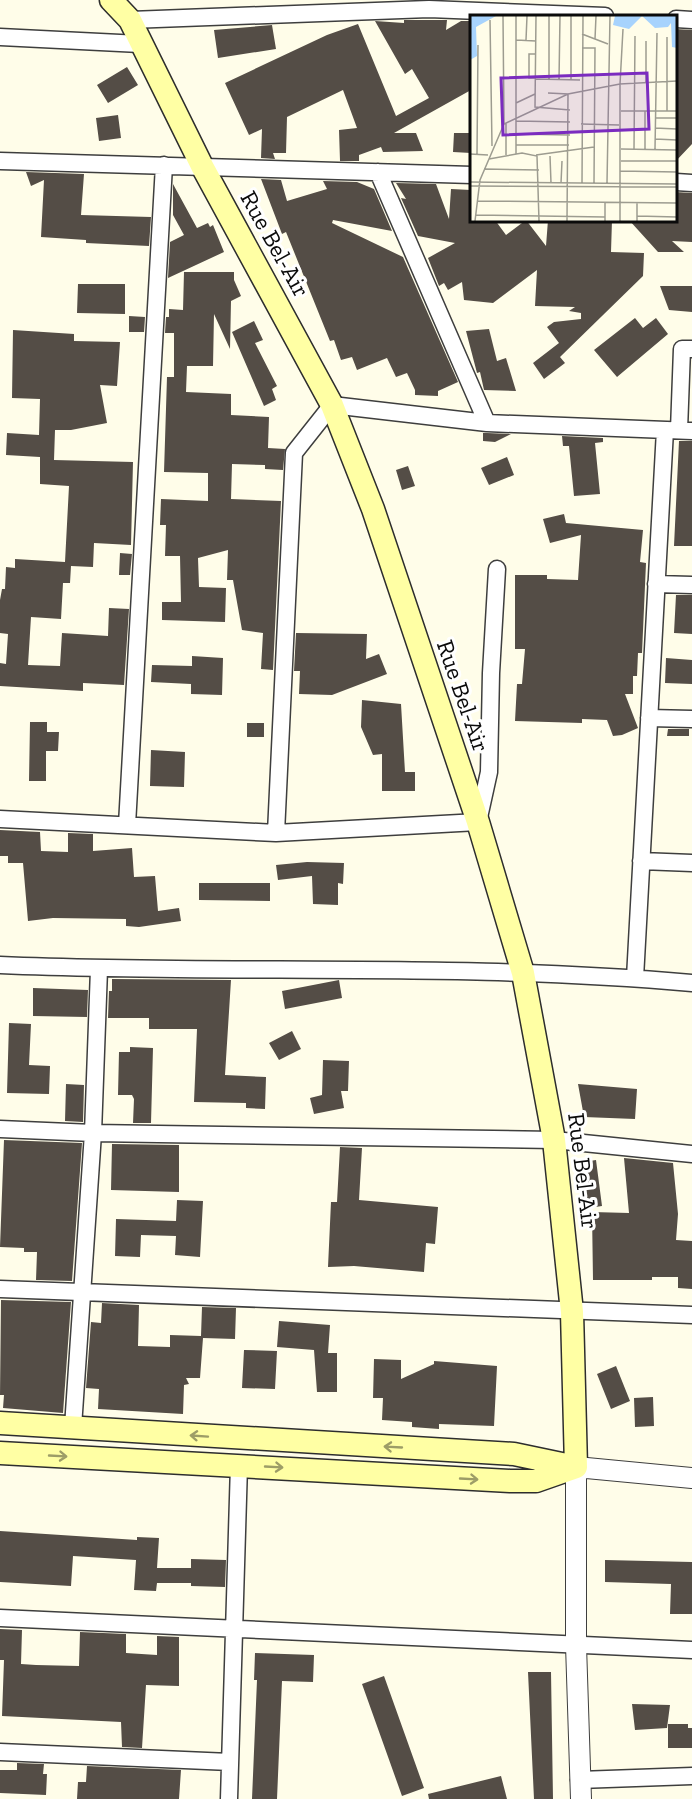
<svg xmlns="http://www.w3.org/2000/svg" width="692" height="1799" font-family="'Zilla Slab',serif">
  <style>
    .building { fill: #544d46 }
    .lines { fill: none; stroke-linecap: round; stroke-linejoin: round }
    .minor-casing { stroke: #3e3e3e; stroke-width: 19 }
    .tertiary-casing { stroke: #3e3e3e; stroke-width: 22 }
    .secondary-casing { stroke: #2d2d2d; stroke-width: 25 }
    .minor { stroke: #fff; stroke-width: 16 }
    .tertiary { stroke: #fff; stroke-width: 20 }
    .secondary { stroke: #ffffa4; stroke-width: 22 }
    .oneway { stroke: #9d9d67 }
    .labels { text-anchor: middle; stroke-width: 6; stroke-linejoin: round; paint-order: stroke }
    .street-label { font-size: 24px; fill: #0b0b0b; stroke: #fff }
    .inset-road { fill: none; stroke: #9d9c90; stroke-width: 1.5 }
    .view { fill: #7b2cbf; fill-opacity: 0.15; stroke: #7b2cbf; stroke-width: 3 }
    .inset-edge { fill: none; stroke: #0b0b0b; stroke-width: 3 }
  </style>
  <rect width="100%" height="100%" fill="#fffde9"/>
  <path class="building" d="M404,20H447L446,30L461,21H471V90L394,133H416L423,151L383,152L381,147L359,155V161H340L339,130L357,128L343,90L287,117L286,153H273L275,159L261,158L262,129L249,135L225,83L327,35L358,24L396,116L429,98L412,69L405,74L375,21L404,23Z
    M272,25L276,49L218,58L214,30Z
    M675,29L692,30V144L675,162Z
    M127,67L138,85L108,103L97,85Z
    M118,115L121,138L99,141L96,118Z
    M454,133H471V153L453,152Z
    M26,172L84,174L81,215L151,217L149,246L86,243V240L41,237L44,180L31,186Z
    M261,179L281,180L287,201L327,189L323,181L357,182L374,189L392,231L333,220L332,223L403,257L458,382L438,391V396L415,395V390L407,373L396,377L387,358L357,370L352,357L341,360L334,340L330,341L286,232L282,234Z
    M396,183L436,184L449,219L451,189L471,190V220H495L506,235L526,220L546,246L548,220H612L611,252L644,253L643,276L560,357L565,363L544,379L533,363L559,343L547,327L554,322L581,319V313L569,311L575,307L535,306L537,270L493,303L464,300L462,282L448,290L444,283L439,286L428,258L455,243L418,236L401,198L406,199Z
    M173,184L197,228L208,223L210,227L213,225L224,252L168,278L170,242L184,235L173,215Z
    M675,192L692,193V242L672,241L684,252H658L629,220H675Z
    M184,272H234V280L241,296L231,301L230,349L214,314L213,366H187L186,392L231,394V415L269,417L268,448L285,449L283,470L265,469V465L232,464L231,499L281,501L273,670L261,669L263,633L242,630L233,580H227L228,550L198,558L199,587L226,588L225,622L162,620V602H181L180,556H165L166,525H160L161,499L208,501V473L164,472L167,377H174V333H165L166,317H169V309L183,310Z
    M78,284H125V314L77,313Z
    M660,286H692V312L669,310Z
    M129,316L145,317L144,332H129Z
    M635,318L643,328L656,318L668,334L617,377L594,350Z
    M254,321L263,340L255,343L277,386L272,389L276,400L264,406L232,332Z
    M489,329L497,361L506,358L516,391L484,390L480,372L477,373L466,331Z
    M13,330L74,334V341L120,342L117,386L100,385L107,423L71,430H55L54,460L133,462L131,545L94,543L93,567L71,566L70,583H63L61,619L31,617L28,665L60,666L62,633L108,636L109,608L129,609L124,685L83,683V691L0,686V663L6,664L8,634L0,633V600L2,589H5L6,567L15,568V559L65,562L69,486L40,484V457L6,455L7,433L39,435L40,399L12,398Z
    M483,433H487L511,434L495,442L483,441Z
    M562,436L603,438V442L595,443L600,494L574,496L569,446H563Z
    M679,441H692V546H674Z
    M507,457L514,475L489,485L481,468Z
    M408,466L415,486L402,490L396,470Z
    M564,514L566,523L643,530L640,562L646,563L642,653H638L637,676H633V694H625L638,728L622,735L613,736L607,720L582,719V723L515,721L517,684H522L525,649H515V575H547V579L578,580L581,535L550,543L543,519Z
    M120,553L132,554L130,575H119Z
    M676,595H692V634L674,633Z
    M296,633L367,634L366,659L379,654L387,674L332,695L299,694L300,671H294Z
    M192,656L223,658L222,695L191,694V684L151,682L152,665L192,666Z
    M666,658L692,660V684L665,683Z
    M362,700L401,704L405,772H415V791H382V754L373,755L361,727Z
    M30,722H47V732H59L58,751H46V781H29Z
    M247,723H264V737H247Z
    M668,729H689V736H667Z
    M151,750L185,752L184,787L150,786Z
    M0,830L40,832L41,851L68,852V833L93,834V851L132,848L134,877L155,876L158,911L179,908L181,921L139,927L126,926V919L53,918L28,921L23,863H8V856H0Z
    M307,862L344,863L343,884L338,883V905L313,904L312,876L278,880L276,865Z
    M199,883H270V901L199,900Z
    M112,979L231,980L225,1075L266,1077L265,1109L246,1108V1103L194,1102L197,1029H149V1018H108L109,991H112Z
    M339,980L342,998L285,1009L282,991Z
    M33,988L88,990L87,1017L33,1016Z
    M9,1023L31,1024L29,1065L50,1066L49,1094L7,1093Z
    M292,1031L301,1049L279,1060L269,1043Z
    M130,1047L153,1048L151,1123H133L134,1099L132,1095H118L119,1052H130Z
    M323,1060L349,1061L348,1091H341L344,1108L314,1114L310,1098L322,1095Z
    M66,1084L84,1085L83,1122L65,1121Z
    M578,1084L637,1089L635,1119L584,1117Z
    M4,1140L82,1143L72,1281L36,1280L37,1252H24V1248L0,1247Z
    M112,1144L179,1145V1192L111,1190Z
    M340,1147L362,1148L359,1200L438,1207L435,1244L426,1243L424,1272L354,1266L328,1267L331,1202H337Z
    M624,1158L673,1163L678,1214L676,1240L692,1241V1289L678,1288V1277H652V1280H593L592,1212L629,1213Z
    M596,1160L602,1206L582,1209L577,1163Z
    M177,1200L203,1201L200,1257L175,1255L176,1236L141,1235L140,1257L115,1256L116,1219L176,1221Z
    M1,1300L71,1302L63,1413L3,1408L4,1395H0Z
    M102,1303L139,1305L138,1346L170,1347V1335L201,1336L202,1307L236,1308L235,1339L203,1338L200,1378H186L189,1384L184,1385L183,1414L98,1409L99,1389L86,1388L91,1322L101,1323Z
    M279,1321L330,1325L328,1353H337V1392H317L314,1350L277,1347Z
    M244,1350L277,1351L275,1389L242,1388Z
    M374,1359L401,1360V1379L434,1364V1361L497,1366L494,1426L439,1424V1429L412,1427V1422L382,1420L383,1398H373Z
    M616,1366L630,1401L611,1409L597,1374Z
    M653,1397L654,1426L635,1427L634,1398Z
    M0,1531L137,1540V1537L159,1538L157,1568H191V1559L226,1560L225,1587L191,1586V1583H157L156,1591L134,1590L136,1560L73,1556L71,1586L0,1582Z
    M605,1560L692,1562V1614H670L671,1584L605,1582Z
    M0,1629L22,1630L21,1664L36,1665L79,1666L80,1632L126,1634V1653L157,1655V1636L179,1637V1686L146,1685L142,1748L122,1747L121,1722L2,1716L4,1660H0Z
    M255,1653L314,1655L313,1682L282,1681L277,1799H252L257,1680H254Z
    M528,1672H551L553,1799H534Z
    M384,1676L424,1788L402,1796L362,1684Z
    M632,1704L670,1705L667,1728L635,1730Z
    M668,1724H688V1728H692V1748H668Z
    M17,1763L44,1764L43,1774H47L46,1795L0,1793V1770H17Z
    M87,1766L181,1770L179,1799H77L78,1782H86Z
    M501,1776L507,1799H429L428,1794Z"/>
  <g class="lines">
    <g class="minor-casing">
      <path id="minor" d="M676,19L692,20
        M130,20L429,9L605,16
        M0,37L140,44
        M0,161L472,175
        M378,172L487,423
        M676,182L692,183
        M679,430L682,349H692
        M656,584L692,585
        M649,718L692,719
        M0,819L276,833L478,822L489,772L491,673L497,569
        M127,825L164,165
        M276,833L294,453L332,405L487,423L692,431
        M641,861L692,863
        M0,965C230,975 462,962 692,983
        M635,978L665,430
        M0,1129L93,1133L554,1140L692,1154
        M0,1289L692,1315
        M73,1427L93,1133L99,969
        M0,1618L692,1650
        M0,1752L230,1762
        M579,1780L692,1776
        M229,1799L239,1465"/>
    </g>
    <g class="tertiary-casing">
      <path id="tertiary" d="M581,1799L576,1645V1467L692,1478"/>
    </g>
    <g class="secondary-casing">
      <path id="secondary" d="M111,0L130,20L202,166L332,405L373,509L478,822L523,973L554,1140L572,1312L576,1467
        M0,1423L514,1454L576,1467
        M0,1453L510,1481H536L576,1467"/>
    </g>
    <use href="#minor" class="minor"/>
    <use href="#tertiary" class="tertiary"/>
    <use href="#secondary" class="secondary"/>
  </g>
  <defs><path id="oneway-shaft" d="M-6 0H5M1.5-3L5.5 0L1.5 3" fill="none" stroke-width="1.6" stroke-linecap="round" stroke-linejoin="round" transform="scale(1.5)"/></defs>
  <g class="oneway">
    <use href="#oneway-shaft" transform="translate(199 1436) rotate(-176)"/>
    <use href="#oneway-shaft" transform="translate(393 1447) rotate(-177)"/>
    <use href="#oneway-shaft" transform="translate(58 1456) rotate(3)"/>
    <use href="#oneway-shaft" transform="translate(274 1467) rotate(3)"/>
    <use href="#oneway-shaft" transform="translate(469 1479) rotate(3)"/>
  </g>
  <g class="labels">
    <g class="street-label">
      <text transform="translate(275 244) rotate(61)" y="8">Rue Bel-Air</text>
      <text transform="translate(463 696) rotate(71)" y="8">Rue Bel-Air</text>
      <text transform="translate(583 1171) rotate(83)" y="8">Rue Bel-Air</text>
    </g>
  </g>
  <g transform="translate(470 15)">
    <rect width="207" height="207" fill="#fffde9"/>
    <path d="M0,1H26L6,12L7,41L0,45ZM145,1H207V33L202,32L201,8L198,12L185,13L172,1L159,14L143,10Z" fill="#a7d3fd"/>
    <path class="inset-road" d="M33,1L34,109M46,1V139M66,1L65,92L100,95M20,5L22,131M153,14L150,69L207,66M112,19L138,29M125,24L126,1M46,25L66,26M56,25L57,1M112,33H125L124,168M66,63H59V39H66M66,64L110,65M79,65V1M89,65L90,1M101,65V1M176,68V26M78,78L98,79L97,206M46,88L65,79M151,96H207M197,96V22M185,103H207M46,106L100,107M111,109L149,110M185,113L207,114M46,119L100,120M185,124L207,125M46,130H99M151,134L207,135M164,134L165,21M175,134V96M185,134L187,18M0,139L18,140M7,139L8,30M36,140V108M66,140L124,132M80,141L81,168M19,144L52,138L67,141L69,206M151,146H207M14,154L69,155M150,156L207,157M0,167L207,169M91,168L92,146M112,168L113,1M137,168L140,1M0,171L207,172M7,186L207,188M6,200L135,202M167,201L207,202M5,206L10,165L34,109L98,79L150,69M135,206V187M150,206V69M167,206V187"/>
    <path class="view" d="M177,58L179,114L33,120L31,63Z"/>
    <rect width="207" height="207" class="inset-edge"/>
  </g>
</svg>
